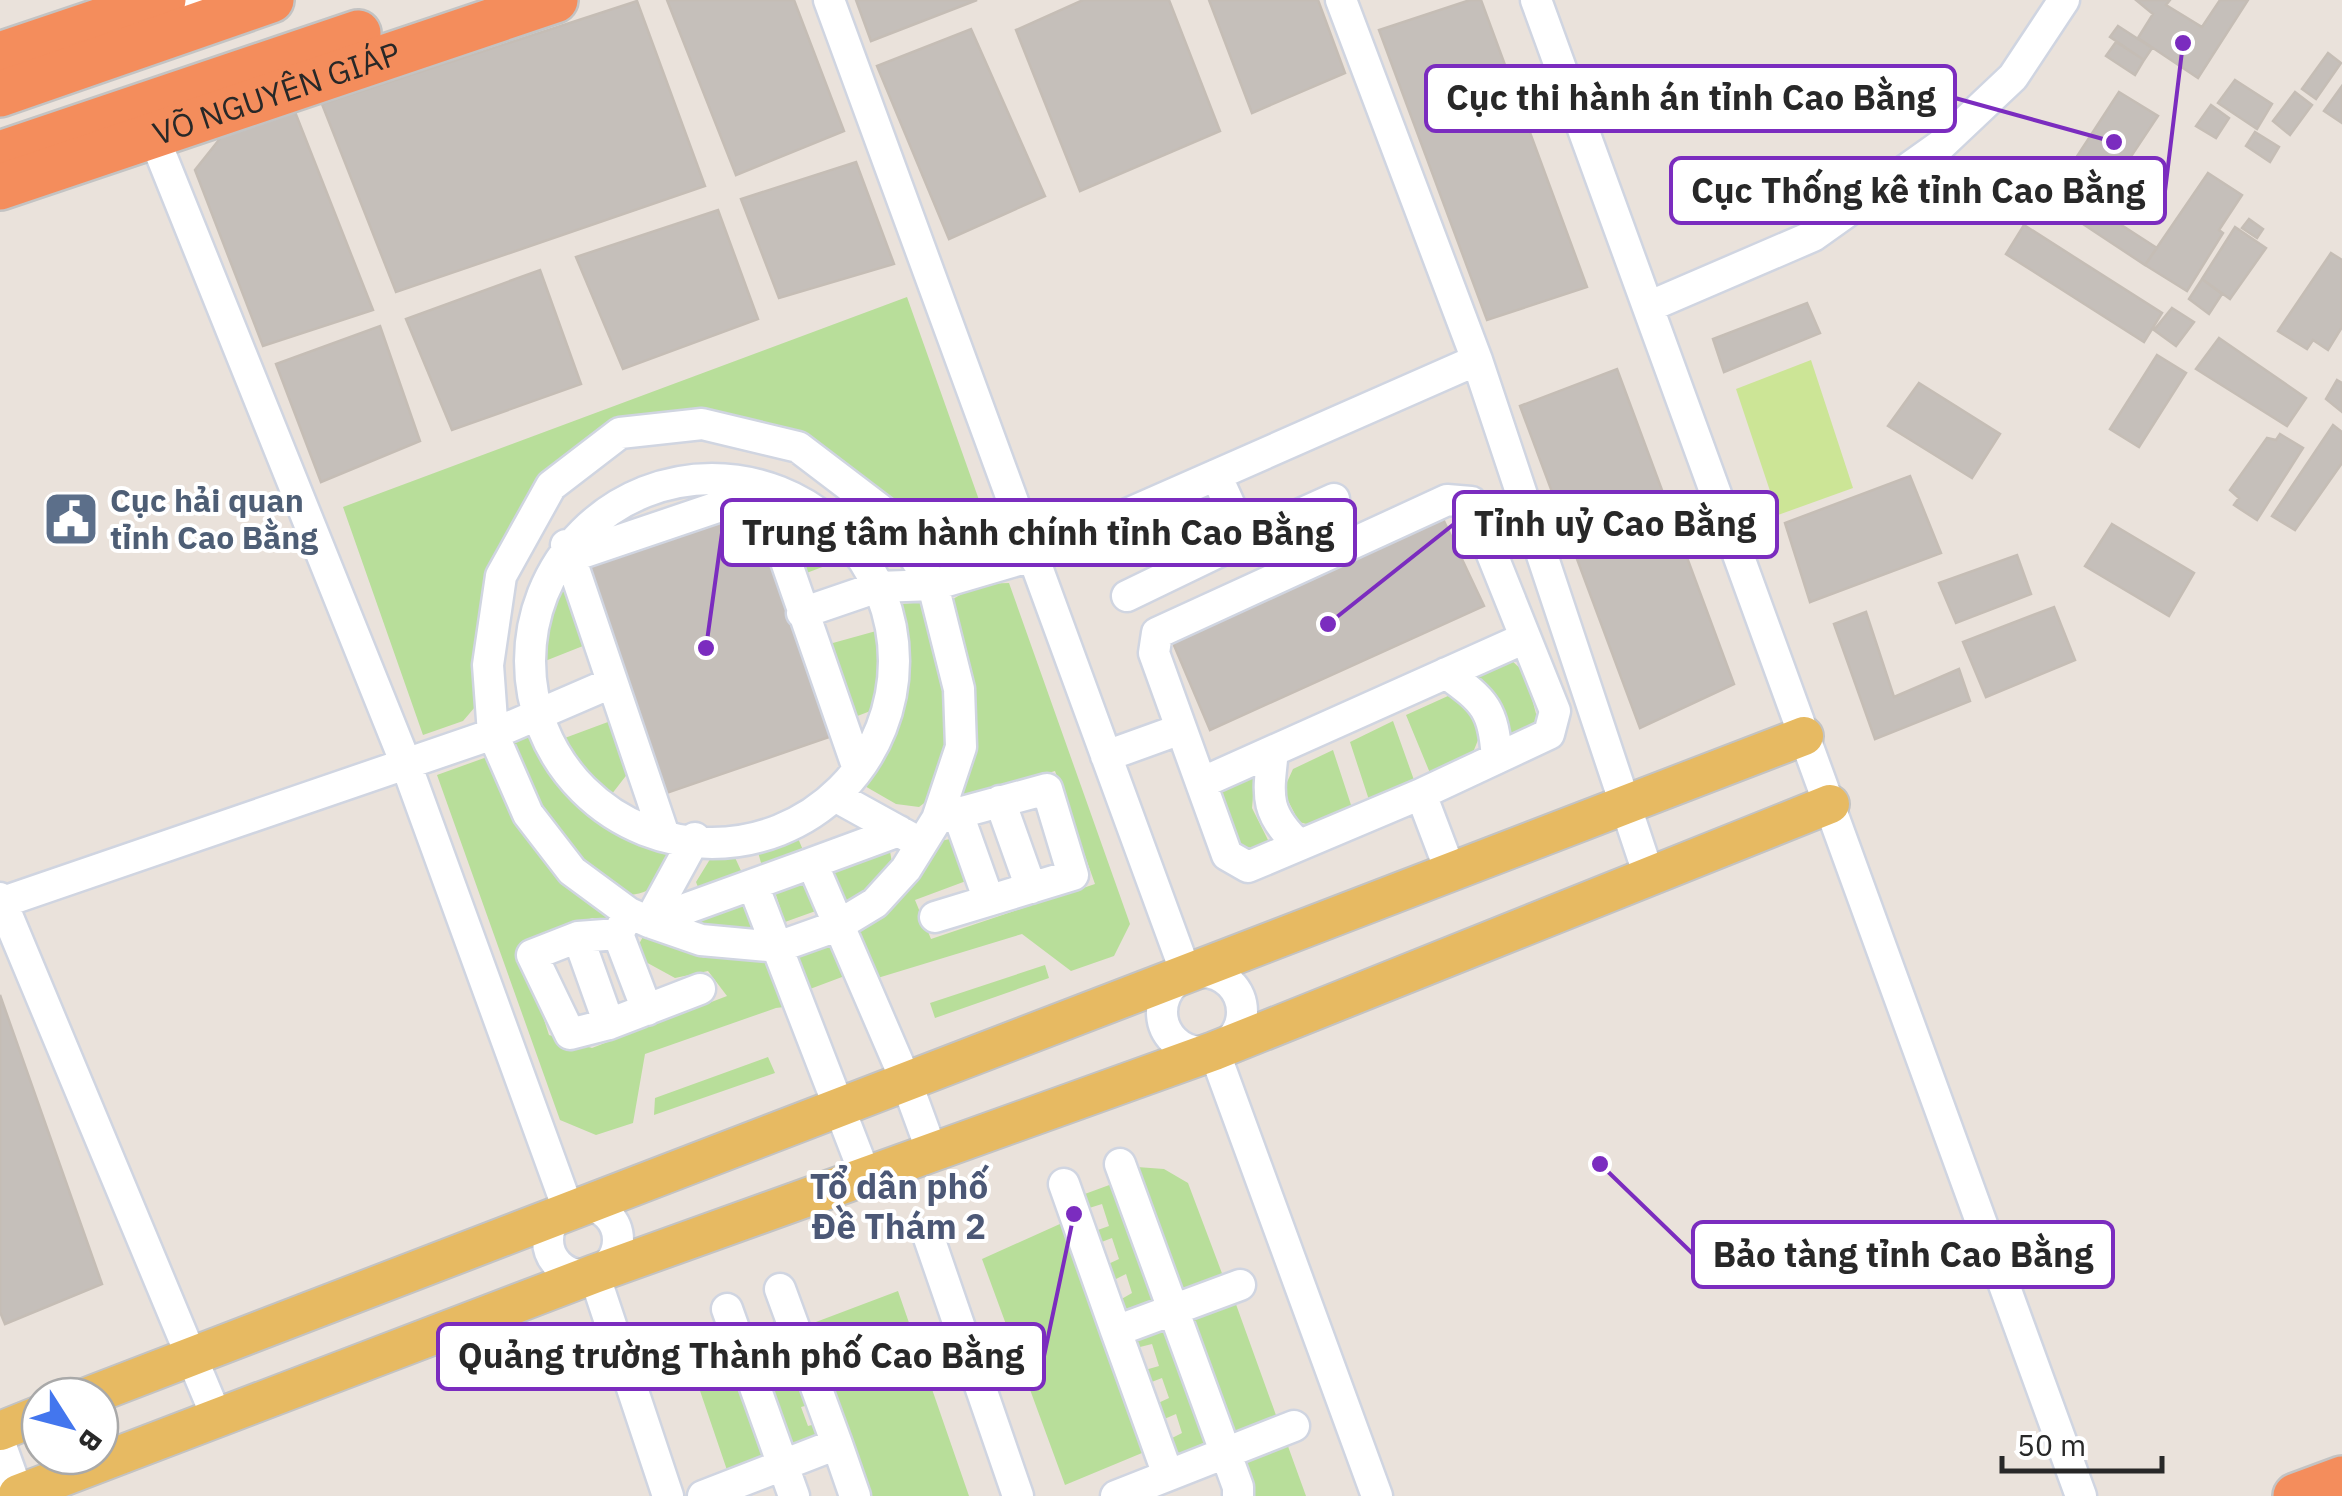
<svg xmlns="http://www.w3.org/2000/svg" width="2342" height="1496" font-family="'IBM Plex Sans',sans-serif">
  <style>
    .green { fill: #b8de9a }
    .pitch { fill: #cce596 }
    .building { fill: #c5bfba; stroke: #c5bdb5; stroke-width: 2.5 }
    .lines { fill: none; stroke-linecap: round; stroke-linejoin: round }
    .minor-casing { stroke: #d0d5e1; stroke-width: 35 }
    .major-casing { stroke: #c3c3c3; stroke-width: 42 }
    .highway-casing { stroke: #c3c3c3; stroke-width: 50 }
    .minor { stroke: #fff; stroke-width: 30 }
    .major { stroke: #e7ba62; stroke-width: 38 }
    .highway { stroke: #f48d5c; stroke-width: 45 }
    .labels { text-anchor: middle; stroke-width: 8; stroke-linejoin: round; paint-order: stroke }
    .street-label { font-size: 32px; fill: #282828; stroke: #fff }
    .service-label { font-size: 32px; font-weight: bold; fill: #4e5e75; stroke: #fff; text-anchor: start }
    .neighbourhood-label { font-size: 35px; font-weight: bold; fill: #4c5876; stroke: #fff }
    .leader { fill: none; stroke: #7b2cbf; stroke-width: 4 }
    .callout-dot { fill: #7b2cbf; stroke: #fff; stroke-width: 4 }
    .callout { fill: #fff; stroke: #7b2cbf; stroke-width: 4 }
    .callout-label { font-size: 35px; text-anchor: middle; font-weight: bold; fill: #282828 }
  </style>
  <rect width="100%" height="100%" fill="#eae2db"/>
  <path class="green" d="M907,297L995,545L958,557L928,554L860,475L786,430L654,417L552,474L511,526L496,569L481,700L463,721L423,735L343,507Z
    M791,505L829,528L854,555L796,577L776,509Z
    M567,582L588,644L535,665C539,633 539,601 567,582Z
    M1009,583L1130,924L1114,956L1071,971L1022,934L871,980L857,930L924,870L940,841L950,839L966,881L915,900L931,939L1095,884L1055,771L957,799L971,732L953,599L979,584Z
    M926,602L942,647L948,748L936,794L919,807L896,804L863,785C910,717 917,685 901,604Z
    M887,628L892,668L886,705L847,720L822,646Z
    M1509,658L1525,673L1538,721L1530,734L1518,736L1508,731L1499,700L1475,678L1480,667Z
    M1448,696L1469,709L1480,735L1472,755L1430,773L1406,715Z
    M616,719L632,768L608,799L572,773L554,742Z
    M1393,721L1414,780L1370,803L1350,742Z
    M530,734C574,799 592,827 672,847C663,886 655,895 614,896C573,855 523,801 514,742Z
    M1333,750L1353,811L1314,826L1299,822L1283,791L1293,769Z
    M487,757L615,910L610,920L592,918L520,946L549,1035L592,1048L727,996L708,971L675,978L633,955L645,933L704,958L773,957L792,1006L776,1008L645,1054L633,1123L596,1135L560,1120L437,775Z
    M1255,772L1252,808L1268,840L1264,851L1246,853L1234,843L1219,799L1226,786Z
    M795,831L805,855L763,870L756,845Z
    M732,851L743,875L700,892L696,882L712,856Z
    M890,851L892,863L874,892L848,910L833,871Z
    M811,878L824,908L785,922L774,889Z
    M746,897L761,937L698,931L693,917Z
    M835,938L850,974L810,989L796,952Z
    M1045,965L1049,978L935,1018L930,1003Z
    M768,1057L775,1073L654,1115L655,1098Z
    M1137,1167L1164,1169L1188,1183L1223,1276L1178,1292Z
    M1123,1180L1166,1299L1124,1316L1118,1301L1132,1293L1126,1274L1112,1281L1106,1265L1119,1259L1112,1238L1099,1243L1095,1231L1109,1226L1102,1204L1086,1209L1082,1195Z
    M1071,1219L1154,1448L1065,1485L982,1259Z
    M898,1291L969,1496H867L808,1325Z
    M1233,1296L1277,1418L1231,1437L1187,1314Z
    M784,1318L790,1331L775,1337L783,1359L797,1353L801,1366L788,1371L796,1391L809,1387L816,1403L801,1407L808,1426L823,1422L829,1438L785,1451L743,1332Z
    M1173,1319L1215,1438L1174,1456L1168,1440L1182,1433L1176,1414L1162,1420L1156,1404L1169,1398L1162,1378L1149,1383L1145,1370L1159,1366L1152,1344L1136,1348L1132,1334Z
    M726,1334L773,1457L728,1473L696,1379L706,1352Z
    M1285,1438L1306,1496H1250L1239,1458Z"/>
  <path class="pitch" d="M1811,360L1853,488L1778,515L1736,389Z"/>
  <path class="building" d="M667,0H794L844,131L736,175Z
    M856,0H977L871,41Z
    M1083,0H1169L1220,131L1080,191L1016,30Z
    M1209,0H1318L1345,73L1252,113Z
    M1470,0H1481L1587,287L1487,320L1379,30Z
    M2136,0H2170L2166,5L2202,27L2220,0H2248L2198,78L2138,38L2153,14Z
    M637,1L705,186L396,292L322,104Z
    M2118,26L2152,48L2144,60L2110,37Z
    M971,29L1045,196L949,239L877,66Z
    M2116,42L2144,60L2135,75L2106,56Z
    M2328,53L2341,63L2316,99L2302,89Z
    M2235,80L2272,104L2257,129L2218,103Z
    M2342,86V123L2324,111Z
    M2119,92L2158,116L2108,191L2070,167Z
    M2295,92L2312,105L2290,135L2273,121Z
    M2211,105L2229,118L2216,138L2196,126Z
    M295,112L373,310L263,346L195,170L222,136Z
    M2255,132L2279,147L2270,162L2246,146Z
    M856,162L894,264L779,298L741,199Z
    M2208,173L2242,195L2219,230L2223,233L2187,291L2145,265Z
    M2044,175L2157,248L2145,265L2033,191Z
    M718,210L758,319L623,369L576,257Z
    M2249,219L2263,229L2257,238L2242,228Z
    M2024,225L2162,313L2144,342L2006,254Z
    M2235,227L2266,248L2230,299L2202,279Z
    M2331,253L2342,260V327L2328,350L2313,340L2307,349L2278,331Z
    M540,270L581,384L452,430L406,319Z
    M2202,279L2222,294L2209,314L2189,299Z
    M1807,303L1820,333L1724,372L1713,339Z
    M2172,308L2194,322L2176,346L2154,330Z
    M380,326L420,441L321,482L276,364Z
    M2219,338L2306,398L2287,426L2196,369Z
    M2157,355L2186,373L2139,447L2110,429Z
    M1617,369L1734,684L1640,728L1520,406Z
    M2337,380L2342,383V412L2326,399Z
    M1919,383L2000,434L1972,478L1888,426Z
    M2333,425L2342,432V463L2295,530L2272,516Z
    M2280,434L2303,448L2257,520L2234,505L2239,498L2230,490L2267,438L2276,440Z
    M1910,476L1941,553L1810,602L1785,523Z
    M756,500L835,735L655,797L577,561Z
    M1443,519L1484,606L1210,730L1173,643Z
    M2112,524L2194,573L2169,616L2085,566Z
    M2017,555L2031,594L1956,623L1939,583Z
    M2054,607L2075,660L1986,697L1963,642Z
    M1866,612L1894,697L1959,669L1970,701L1875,739L1834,624Z
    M0,995L102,1284L5,1324L0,1312Z"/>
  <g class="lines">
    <g class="minor-casing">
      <path id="minor" d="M194,0V2
        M829,0L1187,976
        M1341,0L1477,360L1649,876
        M1536,0L2081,1496
        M153,135L406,764L568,1209
        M1648,307L1813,236L1941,145L2013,77L2064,0
        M702,424L798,447L886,514L933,585L959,689L961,747L937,819L906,869L875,903L837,926L778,947L701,940L649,922L629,913L572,871L528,814L493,734L488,665L501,576L551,486L620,433Z
        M530 661a182 182 0 1 1 364 0a182 182 0 1 1-364 0Z
        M761,489L858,769
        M1245,539L1334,499
        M566,545L663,832
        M570,557L762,492
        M1127,596L1245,539L1216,475
        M802,613L878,587L933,585L1032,556L1477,360
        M1446,673C1486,702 1493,709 1497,758
        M1273,751C1268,796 1264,812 1299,845
        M1106,756L1181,729
        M1201,783L1525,638
        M841,790L844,801L911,838
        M1421,794L1248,867L1227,855L1154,653L1157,633L1447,500L1471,502L1555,711L1549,734L1421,794L1451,873
        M1000,801L1031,888
        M957,811L988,898
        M899,831L812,863L906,1081L932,1152
        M753,885L866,1177
        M0,898L217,1418
        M0,903L493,734L611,683
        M629,913L618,934L578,937L532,955L570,1034L609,1024L700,989
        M935,917L1073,875L1047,789L937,819
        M649,922L812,863
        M649,922L695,838
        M618,934L647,1010
        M578,937L609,1024
        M1162 1012a40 40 0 1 1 80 0a40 40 0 1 1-80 0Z
        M1214,1051L1377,1496
        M1120,1164L1238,1487V1496
        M1064,1184L1116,1331
        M548 1240a35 35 0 1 1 70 0a35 35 0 1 1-70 0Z
        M928,1235L1018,1496
        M594,1274L668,1496
        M727,1309L794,1496
        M0,1443L19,1496
        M837,1444L855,1496
        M1168,1475L1116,1331L1240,1285
        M703,1496L837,1444L780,1289
        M1116,1496L1294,1426"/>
    </g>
    <g class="major-casing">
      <path id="major" d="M89,1396C660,1173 1233,958 1804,736
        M0,1431L40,1415
        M18,1494L594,1274L1214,1051L1830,804"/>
    </g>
    <g class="highway-casing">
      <g id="highway">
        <path d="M0,55L163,0"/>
        <path d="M0,94L271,0"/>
        <path d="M0,154L358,33"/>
        <path id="s1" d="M0,187L555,0"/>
        <path d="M2296,1496L2342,1479"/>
      </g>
    </g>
    <use href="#minor" class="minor"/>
    <use href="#major" class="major"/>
    <use href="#highway" class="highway"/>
  </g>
  <defs>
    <g id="civic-square" transform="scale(2.875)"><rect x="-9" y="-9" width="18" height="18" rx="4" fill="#5c6f8a" stroke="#fff"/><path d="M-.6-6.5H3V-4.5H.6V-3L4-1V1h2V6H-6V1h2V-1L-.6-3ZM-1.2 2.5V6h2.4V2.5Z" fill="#fff"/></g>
  </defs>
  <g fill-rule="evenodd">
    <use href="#civic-square" x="71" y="519"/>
  </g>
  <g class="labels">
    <g class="street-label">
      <text dy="11" stroke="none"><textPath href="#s1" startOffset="292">VÕ NGUYÊN GIÁP</textPath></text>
    </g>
    <g class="service-label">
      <text x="110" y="512">Cục hải quan<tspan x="110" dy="37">tỉnh Cao Bằng</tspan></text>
    </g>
    <g class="neighbourhood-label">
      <text x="899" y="1199">Tổ dân phố<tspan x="899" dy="40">Đề Thám 2</tspan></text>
    </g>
  </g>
  <path class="leader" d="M2114 142L1955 98M2183 43L2165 191M1328 624L1454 524M706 648L722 533M1600 1164L1693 1254M1074 1214L1044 1356"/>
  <g class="callout-dot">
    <circle cx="2114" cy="142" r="10"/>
    <circle cx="2183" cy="43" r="10"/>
    <circle cx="1328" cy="624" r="10"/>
    <circle cx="706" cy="648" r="10"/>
    <circle cx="1600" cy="1164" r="10"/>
    <circle cx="1074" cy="1214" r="10"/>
  </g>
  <g class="callout">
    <rect x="1426" y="66" width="529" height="65" rx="10"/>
    <rect x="1671" y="158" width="494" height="65" rx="10"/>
    <rect x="1454" y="492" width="323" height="65" rx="10"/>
    <rect x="722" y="500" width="633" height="65" rx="10"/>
    <rect x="1693" y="1222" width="420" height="65" rx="10"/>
    <rect x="438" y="1324" width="606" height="65" rx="10"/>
  </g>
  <g class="callout-label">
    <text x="1691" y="110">Cục thi hành án tỉnh Cao Bằng</text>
    <text x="1918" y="203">Cục Thống kê tỉnh Cao Bằng</text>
    <text x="1615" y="536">Tỉnh uỷ Cao Bằng</text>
    <text x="1038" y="545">Trung tâm hành chính tỉnh Cao Bằng</text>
    <text x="1903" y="1267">Bảo tàng tỉnh Cao Bằng</text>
    <text x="741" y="1368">Quảng trường Thành phố Cao Bằng</text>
  </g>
  <g transform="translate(70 1426) rotate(126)"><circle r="48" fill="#ffffff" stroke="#a9a9a9" stroke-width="2.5"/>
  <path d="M0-8L18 38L0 25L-18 38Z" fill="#4376ee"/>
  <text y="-15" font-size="28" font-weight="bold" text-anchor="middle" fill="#282828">B</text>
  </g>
  <path d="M2002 1456v15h160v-15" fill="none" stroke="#282828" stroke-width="5"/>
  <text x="2017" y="1456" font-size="30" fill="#282828" stroke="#ffffff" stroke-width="8" paint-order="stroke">50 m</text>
</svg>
